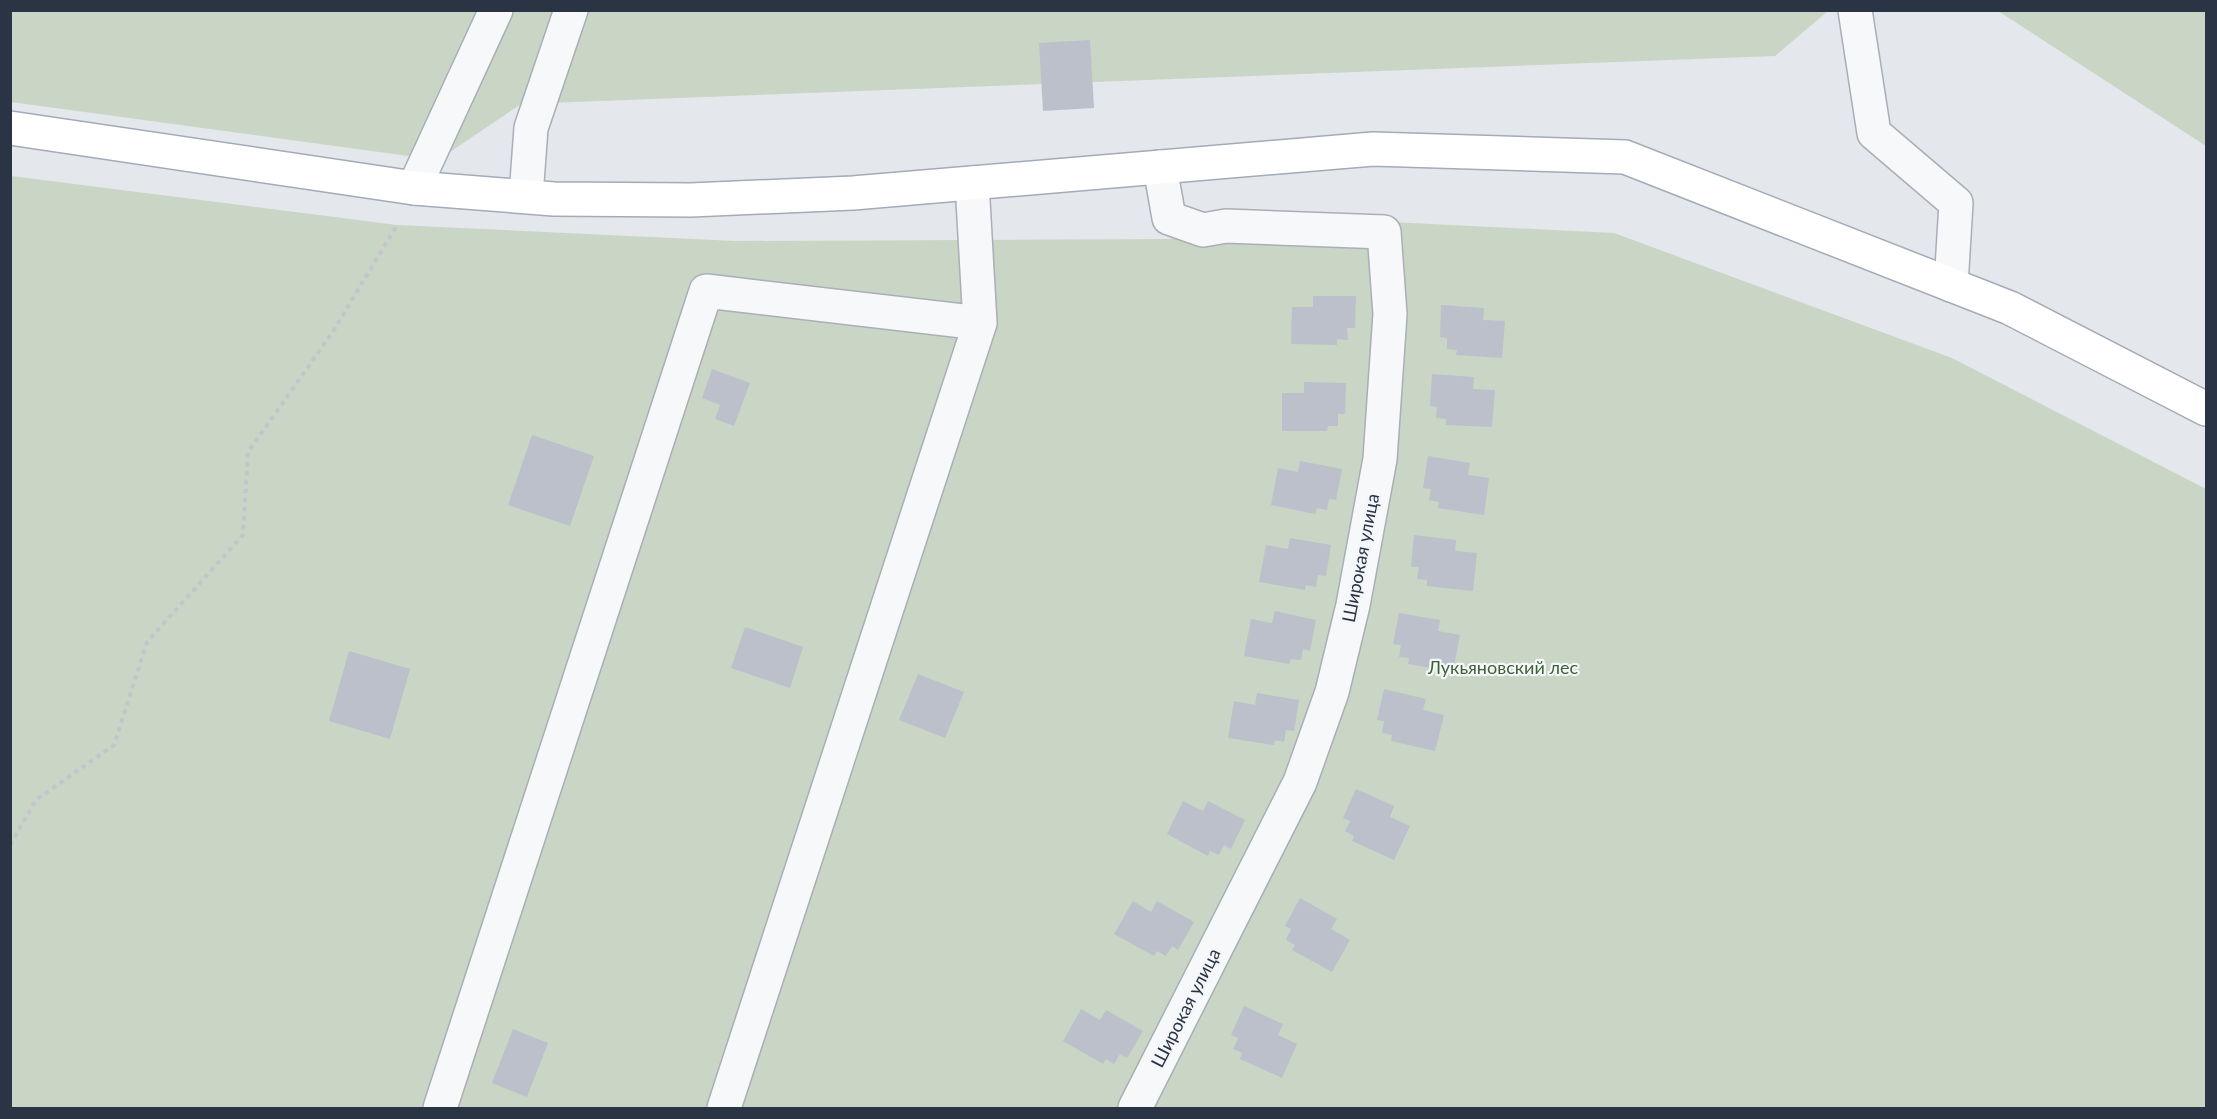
<svg xmlns="http://www.w3.org/2000/svg" width="2217" height="1119" font-family="Lato,sans-serif">
  <style>
    .green { fill: #c9d6c5 }
    .building { fill: #bbc0ca }
    .lines { fill: none; stroke-linecap: round; stroke-linejoin: round }
    .minor-casing { stroke: #a9aeb7; stroke-width: 36 }
    .major-casing { stroke: #a3abb8; stroke-width: 36 }
    .path { stroke: #c2c5cb; stroke-width: 4; stroke-dasharray: 4.5 4.5; stroke-linecap: butt }
    .minor { stroke: #f7f8fa; stroke-width: 33 }
    .major { stroke: #fff; stroke-width: 33 }
    .labels { text-anchor: middle; stroke-width: 4.5; stroke-linejoin: round; paint-order: stroke }
    .street-label { font-size: 18px; fill: #2b3445; stroke: #f4f6f9 }
    .park-label { font-size: 18px; fill: #3f6138; stroke: #f4f6f9 }
  </style>
  <rect width="100%" height="100%" fill="#e4e7ec"/>
  <path class="green" d="M11,11H1828L1775,56L521,104L438,160L11,102Z
    M1998,11H2206V146Z
    M11,176L397,225L735,241L1169,239L1351,220L1614,233L1952,358L2206,489V1108H11Z"/>
  <path class="building" d="M1090,40L1094,108L1043,111L1039,43Z
    M1313,296H1356L1355,328H1347L1348,340L1337,339V345L1291,344L1292,307H1313Z
    M1441,305L1484,308L1483,320L1505,321L1502,358L1456,355L1457,350L1447,349V338L1440,337Z
    M712,369L750,383L734,426L715,419L720,405L702,398Z
    M1432,374L1474,377L1473,389L1495,390L1492,427L1446,425V419L1436,418L1437,407L1430,406Z
    M1304,382L1346,383L1345,414H1338V426H1328L1327,431H1282V393H1304Z
    M532,435L594,456L570,526L508,505Z
    M1428,456L1470,463L1468,475L1489,478L1484,515L1438,508L1439,502L1429,500L1431,489L1423,488Z
    M1300,461L1342,469L1336,500L1329,499L1327,510L1317,508L1315,514L1271,505L1278,468L1298,472Z
    M1414,535L1456,540L1455,551L1477,553L1473,591L1427,586V580L1417,579L1419,567H1411Z
    M1290,538L1331,545L1326,576L1318,575L1316,587L1306,585L1305,590L1259,582L1266,545L1288,549Z
    M1275,611L1316,620L1310,651L1303,649L1301,660L1291,659L1289,664L1244,656L1251,619L1272,623Z
    M1399,613L1440,620L1438,631L1460,635L1453,672L1408,664L1409,658L1399,657L1401,645L1393,644Z
    M745,627L803,647L790,688L731,668Z
    M349,651L410,669L390,739L329,721Z
    M918,674L964,692L945,738L899,720Z
    M1384,689L1426,699L1423,710L1444,715L1435,751L1391,741L1392,735L1382,733L1384,721L1377,720Z
    M1257,693L1299,700L1294,731L1286,730L1284,742L1275,740L1274,745L1228,738L1234,701L1255,705Z
    M1356,789L1394,806L1390,817L1410,826L1394,860L1352,841L1354,836L1345,831L1350,821L1343,818Z
    M1183,801L1203,811L1208,801L1245,820L1231,849L1224,845L1219,855L1210,851L1208,856L1167,834Z
    M1300,898L1337,919L1331,929L1350,940L1332,972L1292,950L1295,945L1286,940L1291,929L1285,926Z
    M1133,901L1151,912L1157,901L1194,922L1178,950L1172,946L1166,956L1157,951L1154,956L1114,934Z
    M1244,1006L1283,1024L1278,1035L1297,1044L1282,1078L1240,1059L1242,1053L1233,1049L1238,1038L1231,1035Z
    M1081,1009L1100,1020L1106,1010L1143,1031L1127,1058L1120,1054L1114,1064L1106,1059L1103,1064L1063,1041Z
    M513,1029L548,1043L527,1097L492,1083Z"/>
  <g class="lines">
    <g class="minor-casing">
      <path id="minor" d="M1855,10L1874,133L1956,203L1951,285
        M414,188L496,10
        M526,196L531,128L571,10
        M440,1108L706,291L980,323L972,183
        M724,1108L980,323
        M1135,1108L1300,782L1332,692L1353,605L1380,459L1390,314L1384,232L1226,226L1203,230L1169,218L1160,167"/>
    </g>
    <g class="major-casing">
      <path id="major" d="M10,128L414,188L554,199L691,200L853,193L1373,149L1625,157L2010,308L2206,409"/>
    </g>
    <path class="path" d="M10,845L36,800L114,745L147,642L243,535L248,452L332,333L397,225"/>
    <use href="#minor" class="minor"/>
    <use href="#major" class="major"/>
  </g>
  <g class="labels">
    <g class="street-label">
      <text transform="translate(1361 558) rotate(-79)" y="6">Широкая улица</text>
      <text transform="translate(1186 1008) rotate(-63)" y="6">Широкая улица</text>
    </g>
    <g class="park-label">
      <text x="1503" y="674">Лукьяновский лес</text>
    </g>
  </g>
  <rect width="2217" height="1119" fill="none" stroke="#2b3445" stroke-width="24"/>
</svg>
